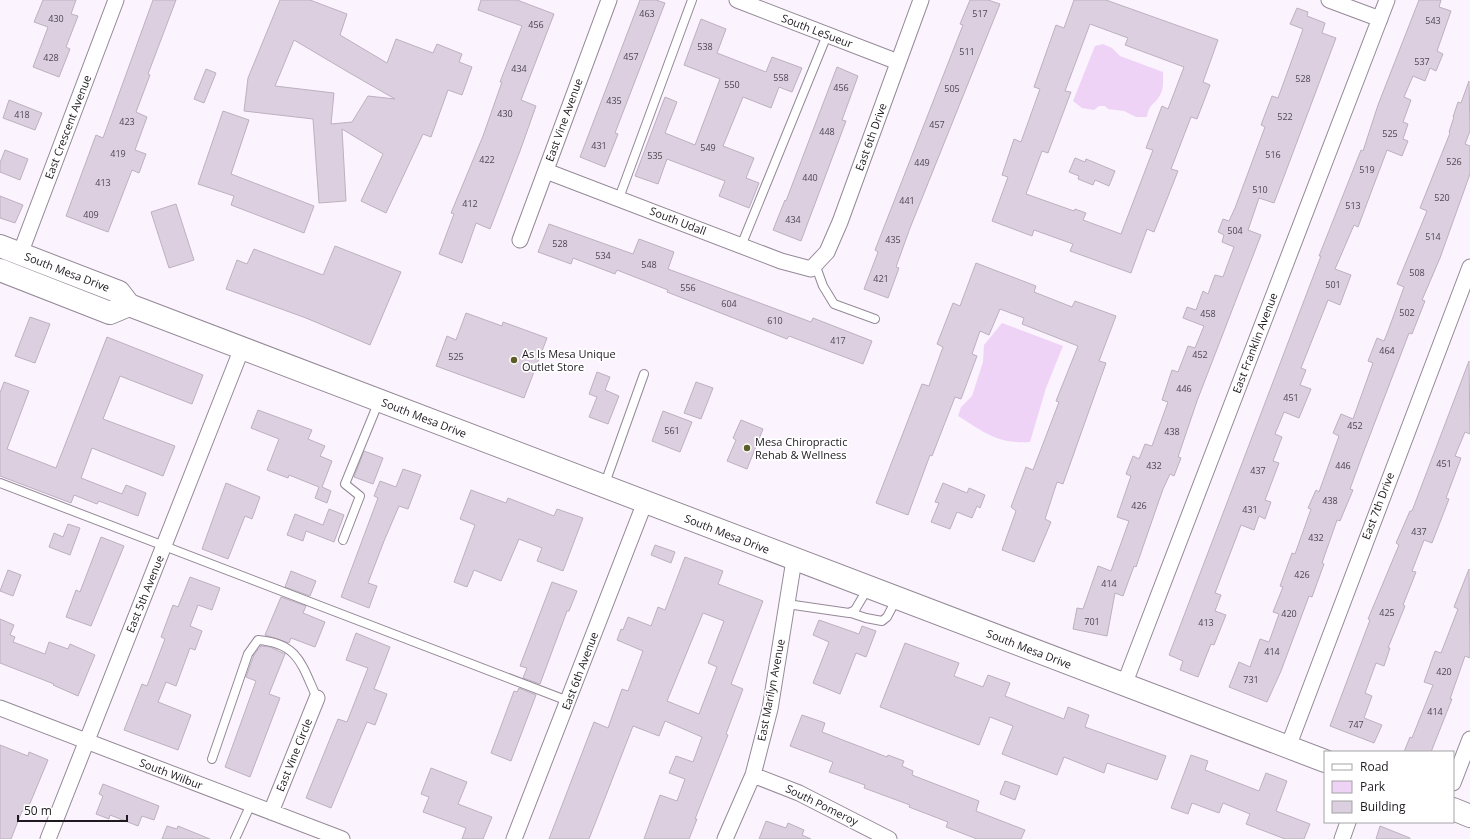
<svg xmlns="http://www.w3.org/2000/svg" width="1470" height="839" font-family="'Open Sans',sans-serif">
  <style>
    .green { fill: #efd3f7 }
    .building { fill: #dccfe0; stroke: #bdb1c0; fill-rule: evenodd }
    .lines { fill: none; stroke-linecap: round; stroke-linejoin: round }
    .lane-casing { stroke: #958998; stroke-width: 10 }
    .street-casing { stroke: #958998; stroke-width: 17 }
    .secondary-casing { stroke: #958998; stroke-width: 24 }
    .lane { stroke: #fff; stroke-width: 8 }
    .street { stroke: #fff; stroke-width: 15 }
    .secondary { stroke: #fff; stroke-width: 22 }
    .poi-dot { fill: #5d5d2a; stroke: #fff; stroke-width: 1.5 }
    .labels { text-anchor: middle; stroke-width: 3.5; stroke-linejoin: round; paint-order: stroke }
    .number-label { font-size: 9px; fill: #4e4750 }
    .street-label { font-size: 11px; fill: #1f1a20; stroke: #fff }
    .poi-label { font-size: 11px; fill: #1f1a20; stroke: #fff; text-anchor: start }
  </style>
  <rect width="100%" height="100%" fill="#fbf3fe"/>
  <path class="green" d="M1103,44L1112,48L1120,56L1163,72C1163,79 1164,89 1160,95C1155,105 1149,103 1147,117H1136L1124,111L1108,109L1105,106H1099L1094,110L1082,108L1073,101L1095,46Z
    M1002,323L1063,346L1046,388L1030,442C997,444 984,432 958,416L961,407L972,396L983,362L984,345Z"/>
  <path class="building" d="M43,0H76L71,14L78,16L66,47L70,49L59,77L33,67L48,27L34,22Z
    M153,0H176L148,74L150,75L136,112L147,117L135,150L146,154L139,173L132,170L108,232L66,216L96,135L103,138Z
    M280,0H310L347,14L340,35L387,63L396,39L433,53L437,44L462,54L459,62L472,67L462,95L448,90L431,137L423,134L386,213L361,201L383,154L342,129L346,201L319,203L313,119L244,111L248,78ZM294,40L348,72L395,99L368,96L352,122L331,124L334,93L275,86Z
    M481,0H517L554,14L521,100L536,106L520,151L490,229L476,223L462,263L439,254L454,214L451,213L483,136L502,82H500L522,26L478,10Z
    M640,0H656L665,3L615,133L618,134L605,167L580,157Z
    M970,0H988L1000,4L910,228L896,267L899,268L888,298L864,289L878,252L875,250L963,25L960,24Z
    M1074,0H1106L1218,40L1203,82L1210,85L1197,119L1191,117L1171,169L1178,171L1154,232L1147,229L1131,273L1070,251L1073,244L1034,230L1032,236L992,221L1008,177L1002,175L1014,139L1021,142L1040,89L1034,87L1056,25L1064,28ZM1090,24L1128,38L1125,45L1184,67L1168,109L1162,106L1146,148L1153,150L1121,234L1083,220L1086,213L1075,209L1074,211L1026,194L1042,151L1048,153L1071,92L1065,91Z
    M1419,0H1441L1439,7L1451,11L1437,51L1443,54L1436,71L1430,68L1425,81L1413,76L1404,97L1411,100L1403,122L1408,124L1403,139L1408,141L1402,156L1387,150L1358,227L1354,225L1335,269L1351,275L1340,305L1328,300L1301,368L1306,370L1300,385L1311,389L1299,418L1284,412L1275,434L1282,437L1273,461L1279,463L1265,500L1271,502L1265,519L1259,516L1254,530L1241,525L1215,593L1221,595L1215,611L1226,615L1214,645L1211,644L1198,677L1180,670L1183,661L1169,655L1321,256H1319L1361,150L1363,151L1378,105Z
    M1297,8L1308,12L1307,16L1325,23L1322,33L1336,38L1274,203L1259,198L1248,230L1261,235L1197,401L1178,457L1181,458L1174,476L1170,474L1163,489L1136,567L1134,566L1123,596L1115,593L1107,636L1073,629L1077,608L1083,609L1098,566L1111,571L1129,521L1117,517L1131,476L1126,474L1133,456L1139,459L1145,444L1152,446L1168,402L1162,400L1172,370L1178,372L1188,346L1195,348L1204,326L1183,318L1187,307L1196,310L1203,291L1208,294L1215,275L1223,277L1234,247L1222,242L1224,235L1218,232L1223,219L1229,221L1235,208L1265,127L1261,125L1272,96L1278,98L1297,46L1303,29L1290,24Z
    M701,19L726,29L717,53L766,72L772,57L802,68L792,92L779,87L771,108L743,97L723,146L754,158L746,178L759,183L749,208L719,196L725,181L667,159L658,184L635,176L665,97L677,102L665,133L695,145L720,79L684,65Z
    M837,67L858,76L842,120L846,121L801,241L773,230L785,200L786,201Z
    M206,69L216,73L204,103L194,99Z
    M1469,81L1470,131L1465,144L1470,146V174L1440,258L1422,300L1425,301L1412,334L1409,333L1362,456L1350,489L1353,490L1340,521L1337,520L1322,563L1324,564L1312,597L1309,596L1281,671L1267,702L1229,687L1239,662L1250,667L1260,639L1269,642L1279,614L1273,612L1283,587L1280,586L1292,553L1295,554L1311,509L1308,508L1316,490L1319,492L1339,436L1333,433L1341,414L1353,419L1373,363L1368,361L1377,338L1384,341L1388,331L1404,287L1397,284L1427,211L1420,208L1450,133L1449,132L1454,117H1453L1458,102L1461,103Z
    M9,100L42,113L35,130L3,118Z
    M223,111L249,120L231,174L314,206L304,233L231,205L234,196L198,184Z
    M5,150L28,159L20,180L0,172V163Z
    M1075,158L1085,162L1086,159L1115,171L1109,186L1095,180L1093,185L1078,179L1079,176L1069,172Z
    M0,196L23,205L15,223L0,218Z
    M176,204L194,260L169,268L151,212Z
    M549,224L633,254L639,239L674,252L668,269L811,322L813,318L872,341L863,364L789,336L787,339L667,292L668,290L617,270L615,274L573,258L571,264L538,252Z
    M335,246L401,272L370,345L306,318L226,289L237,260L247,264L254,249L323,275Z
    M976,263L1036,286L1034,292L1072,307L1075,301L1116,316L1099,361L1106,363L1063,484L1057,482L1045,519L1051,522L1034,562L1002,550L1016,511L1011,507L1026,467L1033,470L1059,402L1056,401L1078,346L1022,324L1024,318L1000,309L989,335L980,331L972,354L977,356L961,399L955,397L932,456L930,455L908,515L876,503L922,384L929,386L943,347L937,344L953,303L960,306Z
    M466,313L502,326L503,322L547,338L524,398L436,366L447,336L456,340Z
    M30,317L50,324L35,363L15,356Z
    M107,337L203,375L192,404L120,376L103,419L175,446L163,476L92,448L81,478L122,494L126,485L146,493L138,516L99,501L97,504L74,495L71,503L0,476V393L4,382L29,391L7,449L56,468Z
    M1469,361L1470,434L1465,432L1455,456L1461,458L1446,498L1449,499L1432,543L1424,540L1412,571L1416,572L1403,605L1405,606L1388,648H1390L1384,666L1376,663L1365,693L1372,696L1364,718L1382,725L1374,743L1330,726L1370,620L1368,619L1399,545L1396,543L1410,511H1412Z
    M597,372L610,377L605,390L619,396L608,424L589,417L597,397L589,394Z
    M696,382L713,388L701,419L684,413Z
    M258,410L312,430L308,439L325,446L320,456L332,461L322,487L331,491L327,503L315,498L319,487L289,475L288,478L267,470L279,439L251,428Z
    M663,411L692,422L680,452L652,441Z
    M741,420L763,429L747,469L727,461L736,440L733,438Z
    M364,451L383,458L373,484L354,477Z
    M403,469L421,475L408,509L399,506L384,541L368,583L377,586L369,608L341,597L378,498L374,496L380,481L396,487Z
    M226,483L260,497L252,519L245,516L228,559L202,549Z
    M943,483L967,493L969,488L985,495L980,508L977,506L972,518L957,512L950,529L931,522L939,503L935,502Z
    M471,490L506,503L508,498L554,516L557,509L583,518L563,571L537,561L542,548L519,539L501,581L474,570L467,587L454,582L475,525L460,519Z
    M329,509L344,515L334,542L306,531L303,541L287,535L295,514L323,525Z
    M68,524L80,528L70,555L49,547L54,533L63,537Z
    M101,537L124,546L91,626L66,617L76,590L80,592Z
    M655,545L675,552L671,563L651,555Z
    M685,557L723,571L718,584L763,601L731,684L743,689L726,734L728,735L695,819H697L689,839H644L660,795L677,801L685,779L669,773L676,756L693,762L702,737L665,721L659,736L633,726L589,839H549L594,722L608,728L622,689L628,691L643,651L617,640L621,629L623,630L628,617L651,626L658,607L665,610ZM703,613L724,621L708,663L717,667L699,714L667,701Z
    M1469,569L1470,658L1465,656L1450,699H1452L1431,752H1404L1410,737L1412,738L1433,685L1424,682L1435,651L1441,653L1458,609L1454,607Z
    M8,570L21,575L13,596L0,591Z
    M291,571L316,581L310,596L285,587Z
    M190,577L220,588L212,610L198,605L190,626L202,631L195,650L190,648L176,686L166,682L158,702L191,715L178,750L124,730L142,684L147,686L165,639L161,637L173,605L178,607Z
    M552,582L577,591L569,611H567L540,684L523,678L527,668L520,666Z
    M281,597L306,606L303,613L325,622L315,647L291,638L289,643L265,635Z
    M0,619L14,625L10,635L15,637L13,642L45,654L49,642L68,649L70,644L95,655L78,696L53,685L54,684L0,663Z
    M819,620L859,634L862,626L876,631L866,657L856,653L840,694L813,683L829,642L813,635Z
    M356,633L390,647L374,689L387,694L375,725L367,722L331,808L306,798L338,719L347,722L368,668L346,660Z
    M905,643L959,663L954,676L983,687L988,675L1010,683L1005,696L1064,719L1068,707L1089,715L1085,727L1166,756L1157,780L1107,763L1104,773L1064,757L1057,775L1002,754L1013,726L990,717L979,745L880,707Z
    M261,646L270,647L285,654L269,694L280,698L250,777L225,767L256,681L246,677L254,655Z
    M519,688L536,695L511,761L491,753L514,691L517,692Z
    M802,715L825,723L822,732L887,757L888,755L904,761L902,766L913,771L912,775L979,801L976,811L1025,830L1021,839H977L946,827L948,822L909,807L910,805L864,788L865,785L829,772L833,762L790,746Z
    M0,745L28,756L29,752L48,760L26,813L22,811L11,839H0Z
    M1191,755L1208,761L1205,770L1259,791L1266,773L1287,781L1276,811L1310,824L1304,839H1285L1246,824L1250,814L1223,803L1219,813L1192,803L1188,814L1171,808Z
    M431,768L467,782L458,804L492,817L483,839H462L466,828L423,812L429,797L421,794Z
    M1005,781L1020,786L1015,800L1000,794Z
    M103,784L159,806L154,820L142,816L138,826L110,815L109,819L96,814L103,796L99,794Z
    M766,821L786,828L788,823L804,830L802,835L811,839H759Z
    M167,826L177,829L178,826L210,839H162Z
    M1380,826L1410,838V839H1376Z"/>
  <g class="lines">
    <g class="lane-casing">
      <path id="lane" d="M619,198L692,0
        M741,246L827,35
        M815,264L823,286L834,304L875,319
        M0,483L568,701
        M604,486L644,374
        M343,540L360,496L345,484L379,401
        M787,604L849,613L855,610L868,588
        M851,613L866,618L882,621L887,617L897,598
        M212,759L248,654L258,640C299,643 302,666 317,698
        M235,839L251,804"/>
    </g>
    <g class="street-casing">
      <path id="street" d="M737,0L898,62
        M1329,0L1380,19
        M546,171L781,261L811,269L827,252L840,222L921,0
        M520,240L609,0
        M20,254L116,0
        M1124,685L1387,0
        M0,708L342,839
        M1288,747L1470,267
        M753,775L799,793L889,839
        M1453,783L1470,739
        M271,812L317,698
        M48,839L242,348
        M514,839L645,502
        M725,839L753,775L770,709L794,560
        M1342,839L1348,822"/>
    </g>
    <g class="secondary-casing">
      <path id="secondary" d="M0,246L119,292L129,305L1325,761
        M0,270L110,313L129,305
        M1453,809L1470,816"/>
    </g>
    <use href="#lane" class="lane"/>
    <use href="#street" class="street"/>
    <use href="#secondary" class="secondary"/>
  </g>
  <g class="poi-dot">
    <circle cx="514" cy="360" r="4"/>
    <circle cx="747" cy="448" r="4"/>
  </g>
  <g class="labels">
    <g class="number-label">
      <text x="647" y="17">463</text>
      <text x="980" y="17">517</text>
      <text x="56" y="22">430</text>
      <text x="1433" y="24">543</text>
      <text x="536" y="28">456</text>
      <text x="705" y="50">538</text>
      <text x="967" y="55">511</text>
      <text x="631" y="60">457</text>
      <text x="51" y="61">428</text>
      <text x="1422" y="65">537</text>
      <text x="519" y="72">434</text>
      <text x="781" y="81">558</text>
      <text x="1303" y="82">528</text>
      <text x="732" y="88">550</text>
      <text x="841" y="91">456</text>
      <text x="952" y="92">505</text>
      <text x="614" y="104">435</text>
      <text x="505" y="117">430</text>
      <text x="22" y="118">418</text>
      <text x="1285" y="120">522</text>
      <text x="127" y="125">423</text>
      <text x="937" y="128">457</text>
      <text x="827" y="135">448</text>
      <text x="1390" y="137">525</text>
      <text x="599" y="149">431</text>
      <text x="708" y="151">549</text>
      <text x="118" y="157">419</text>
      <text x="1273" y="158">516</text>
      <text x="655" y="159">535</text>
      <text x="487" y="163">422</text>
      <text x="1454" y="165">526</text>
      <text x="922" y="166">449</text>
      <text x="1367" y="173">519</text>
      <text x="810" y="181">440</text>
      <text x="103" y="186">413</text>
      <text x="1260" y="193">510</text>
      <text x="1442" y="201">520</text>
      <text x="907" y="204">441</text>
      <text x="470" y="207">412</text>
      <text x="1353" y="209">513</text>
      <text x="91" y="218">409</text>
      <text x="793" y="223">434</text>
      <text x="1235" y="234">504</text>
      <text x="1433" y="240">514</text>
      <text x="893" y="243">435</text>
      <text x="560" y="247">528</text>
      <text x="603" y="259">534</text>
      <text x="649" y="268">548</text>
      <text x="1417" y="276">508</text>
      <text x="881" y="282">421</text>
      <text x="1333" y="288">501</text>
      <text x="688" y="291">556</text>
      <text x="729" y="307">604</text>
      <text x="1407" y="316">502</text>
      <text x="1208" y="317">458</text>
      <text x="775" y="324">610</text>
      <text x="838" y="344">417</text>
      <text x="1387" y="354">464</text>
      <text x="1200" y="358">452</text>
      <text x="456" y="360">525</text>
      <text x="1184" y="392">446</text>
      <text x="1291" y="401">451</text>
      <text x="1355" y="429">452</text>
      <text x="672" y="434">561</text>
      <text x="1172" y="435">438</text>
      <text x="1444" y="467">451</text>
      <text x="1154" y="469">432</text>
      <text x="1343" y="469">446</text>
      <text x="1258" y="474">437</text>
      <text x="1330" y="504">438</text>
      <text x="1139" y="509">426</text>
      <text x="1250" y="513">431</text>
      <text x="1419" y="535">437</text>
      <text x="1316" y="541">432</text>
      <text x="1302" y="578">426</text>
      <text x="1109" y="587">414</text>
      <text x="1387" y="616">425</text>
      <text x="1289" y="617">420</text>
      <text x="1092" y="625">701</text>
      <text x="1206" y="626">413</text>
      <text x="1272" y="655">414</text>
      <text x="1444" y="675">420</text>
      <text x="1251" y="683">731</text>
      <text x="1435" y="715">414</text>
      <text x="1356" y="728">747</text>
    </g>
    <g class="street-label">
      <text transform="translate(817 31) rotate(21)" y="4">South LeSueur</text>
      <text transform="translate(564 120) rotate(-70)" y="4">East Vine Avenue</text>
      <text transform="translate(68 127) rotate(-69)" y="4">East Crescent Avenue</text>
      <text transform="translate(871 137) rotate(-70)" y="4">East 6th Drive</text>
      <text transform="translate(678 221) rotate(21)" y="4">South Udall</text>
      <text transform="translate(67 272) rotate(21)" y="4">South Mesa Drive</text>
      <text transform="translate(1255 343) rotate(-69)" y="4">East Franklin Avenue</text>
      <text transform="translate(424 418) rotate(21)" y="4">South Mesa Drive</text>
      <text transform="translate(1378 506) rotate(-69)" y="4">East 7th Drive</text>
      <text transform="translate(727 534) rotate(21)" y="4">South Mesa Drive</text>
      <text transform="translate(145 594) rotate(-68)" y="4">East 5th Avenue</text>
      <text transform="translate(1029 649) rotate(21)" y="4">South Mesa Drive</text>
      <text transform="translate(580 671) rotate(-69)" y="4">East 6th Avenue</text>
      <text transform="translate(771 690) rotate(-79)" y="4">East Marilyn Avenue</text>
      <text transform="translate(294 755) rotate(-68)" y="4">East Vine Circle</text>
      <text transform="translate(171 774) rotate(21)" y="4">South Wilbur</text>
      <text transform="translate(822 805) rotate(26)" y="4">South Pomeroy</text>
    </g>
    <g class="poi-label">
      <text x="522" y="358">As Is Mesa Unique<tspan x="522" dy="13">Outlet Store</tspan></text>
      <text x="755" y="446">Mesa Chiropractic<tspan x="755" dy="13">Rehab &amp; Wellness</tspan></text>
    </g>
  </g>
  <rect x="1324" y="751" width="130" height="72" fill="#ffffff" stroke="#a5a3a6"/>
  <rect x="1332" y="764" width="20" height="6" fill="#ffffff" stroke="#a5a3a6"/>
  <text x="1360" y="771" font-size="12" fill="#1f1a20">Road</text>
  <rect x="1332" y="781" width="20" height="12" fill="#efd3f7" stroke="#a5a3a6"/>
  <text x="1360" y="791" font-size="12" fill="#1f1a20">Park</text>
  <rect x="1332" y="801" width="20" height="12" fill="#dccfe0" stroke="#a5a3a6"/>
  <text x="1360" y="811" font-size="12" fill="#1f1a20">Building</text>
  <path d="M18 815v6h109v-6" fill="none" stroke="#1f1a20" stroke-width="2"/>
  <text x="24" y="815" font-size="12" fill="#1f1a20" stroke="#ffffff" stroke-width="3" paint-order="stroke">50 m</text>
</svg>
